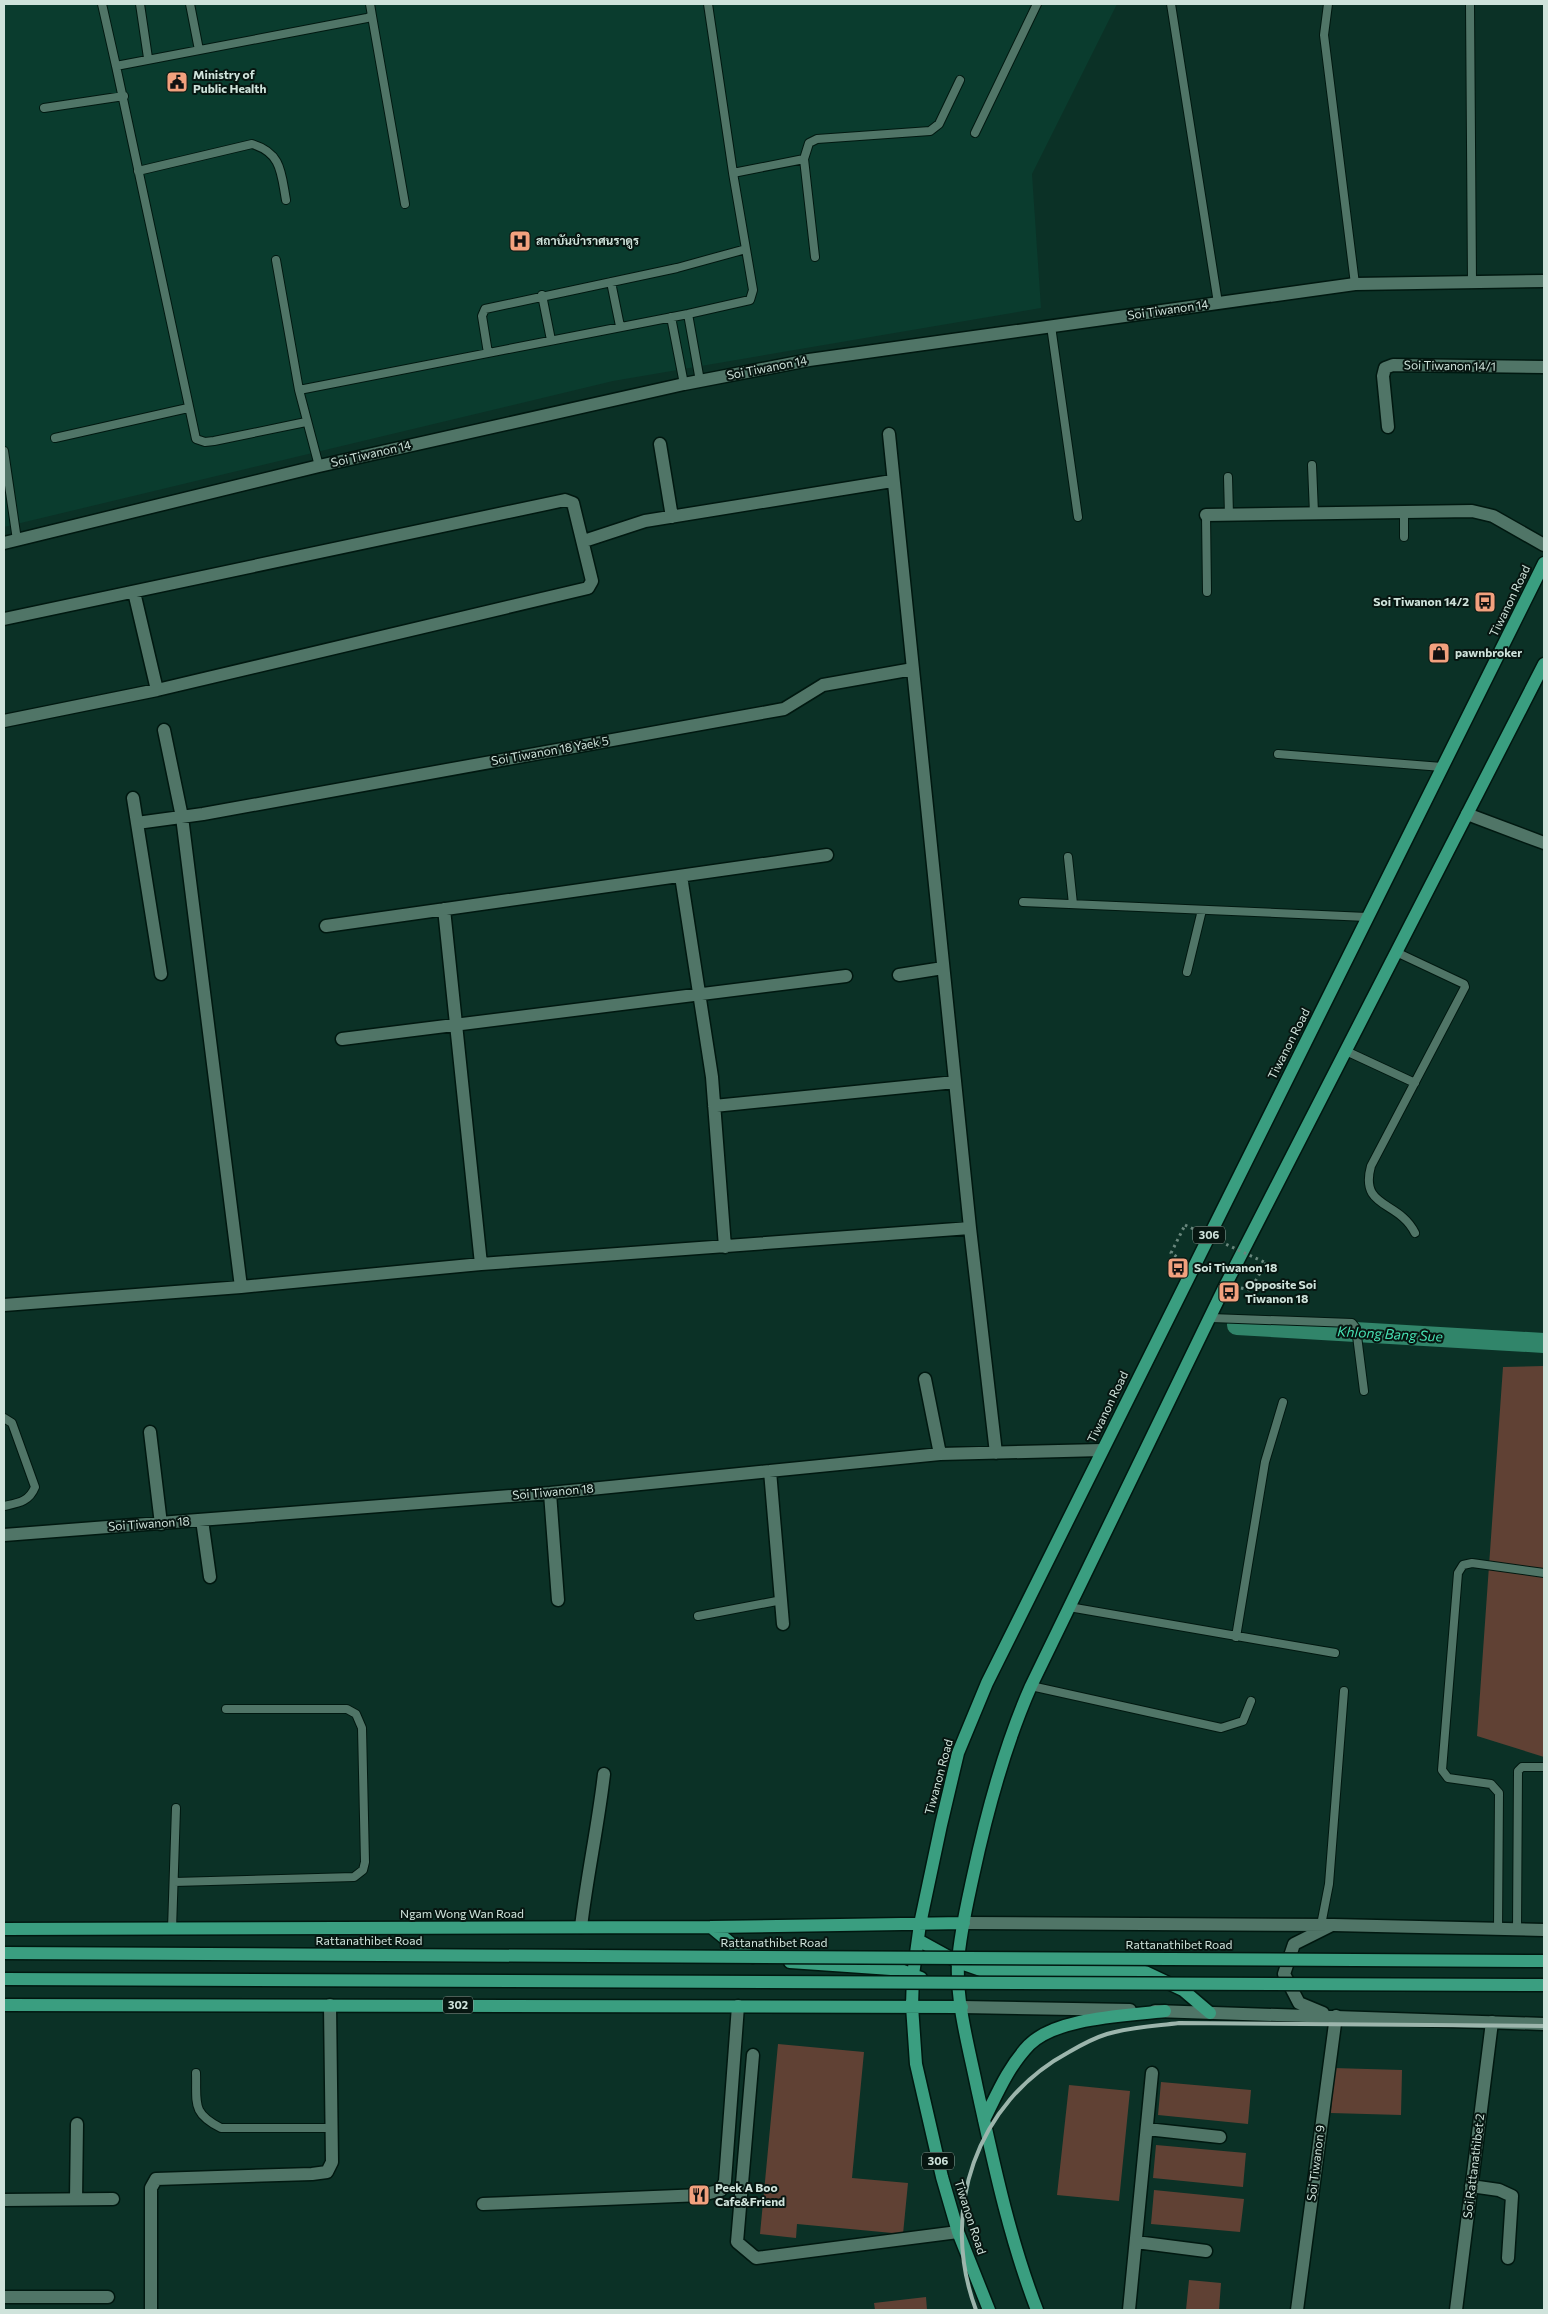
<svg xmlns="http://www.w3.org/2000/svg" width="1548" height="2314" font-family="Commissioner,Sarabun,sans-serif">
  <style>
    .built { fill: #0a3c2e }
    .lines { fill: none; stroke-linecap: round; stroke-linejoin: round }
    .canal { stroke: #31856a; stroke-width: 20 }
    .building { fill: #604134 }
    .service-casing { stroke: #001810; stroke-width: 10 }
    .minor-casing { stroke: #001810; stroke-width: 15 }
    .secondary-casing { stroke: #001810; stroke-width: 15 }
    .primary-casing { stroke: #001810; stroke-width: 15 }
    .path { stroke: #69877d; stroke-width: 3; stroke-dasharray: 2.5 4; stroke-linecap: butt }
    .service { stroke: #507567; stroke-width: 8 }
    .minor { stroke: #507567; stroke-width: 12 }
    .secondary { stroke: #507567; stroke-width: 12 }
    .primary { stroke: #3a9e80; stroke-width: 12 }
    .rail { stroke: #9cb5ac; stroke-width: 4 }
    .primary-bridge-casing { stroke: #001810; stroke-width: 15; stroke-linecap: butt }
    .path-bridge { stroke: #69877d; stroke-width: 3; stroke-dasharray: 2.5 4; stroke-linecap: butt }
    .primary-bridge { stroke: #3a9e80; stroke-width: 12 }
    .labels { text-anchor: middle; stroke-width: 4; stroke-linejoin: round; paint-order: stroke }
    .shield { fill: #071611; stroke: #93a69e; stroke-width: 1 }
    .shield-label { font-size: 11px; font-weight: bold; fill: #cfe3db }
    .poi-label { font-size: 12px; font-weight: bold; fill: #cfe3db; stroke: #071611; text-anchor: start }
    .street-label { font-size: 12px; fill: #cfe3db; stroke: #071611 }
    .water-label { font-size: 14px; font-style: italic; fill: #47e1b3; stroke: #071611 }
  </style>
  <rect width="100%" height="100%" fill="#0b3126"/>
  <path class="built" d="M4,4H1117L1032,174L1041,308L613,381L4,527Z"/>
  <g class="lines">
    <path class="canal" d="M1237,1325L1544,1343"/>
  </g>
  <path class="building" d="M1544,1366V1757L1477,1736L1503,1367Z
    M778,2044L864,2052L852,2178L908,2183L903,2234L797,2224L796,2238L760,2234Z
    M1333,2068L1402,2070L1401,2115L1331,2113Z
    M1161,2082L1251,2090L1248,2124L1158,2115Z
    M1069,2085L1130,2091L1119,2201L1057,2195Z
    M1156,2145L1246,2153L1243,2187L1153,2178Z
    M1154,2190L1244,2199L1240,2232L1151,2224Z
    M1189,2280L1221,2283L1219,2310H1186Z
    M926,2297L927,2310H875L874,2303Z"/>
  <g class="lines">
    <g class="service-casing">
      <path id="service" d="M102,4L116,66
        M140,4L148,58
        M190,4L199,50
        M1171,4L1218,303
        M1328,4L1324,35L1355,284
        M1470,4L1472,282
        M372,16L405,204
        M44,108L124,96
        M975,133L1037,4
        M138,171L252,144C282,153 281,173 286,200
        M733,173L804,159
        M815,257L804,159L809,143L817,139L930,131L939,124L960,80
        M276,260L299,390
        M611,282L620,326
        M542,295L551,340
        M688,314L700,381
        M671,317L684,384
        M1051,326L1078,517
        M488,353L482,316L485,309L677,268L746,249
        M306,422L214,441L205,442L196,439L116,66L367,18L372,16L370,4
        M55,438L188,408
        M4,451L17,540
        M1312,465L1314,513
        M319,466L299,390L688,314L750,300L753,290L733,173L708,4
        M1228,477L1229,515
        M1206,515L1207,592
        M1404,537V512
        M1278,754L1442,767
        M1068,857L1073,904
        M1023,902L1367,917
        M1396,952L1464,984L1465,987L1371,1166C1359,1209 1399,1200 1415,1233
        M1187,972L1202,910
        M1346,1051L1415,1083
        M1211,1318L1352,1323L1356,1328L1364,1391
        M4,1418L12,1423L35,1487C29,1502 18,1503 4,1506
        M1069,1607L1335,1653
        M698,1616L782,1600
        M1236,1637L1265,1462L1283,1402
        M1031,1686L1221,1728L1243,1721L1251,1701
        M174,1882L354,1877L363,1870L365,1862L362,1728L356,1714L347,1709H226
        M1321,1925L1329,1884L1344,1691
        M172,1929L176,1808
        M1498,1930L1499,1793L1491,1784L1448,1778L1442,1770L1458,1573L1463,1565L1472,1563L1544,1573
        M1517,1930L1518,1771L1522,1767H1544
        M196,2073C197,2103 191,2113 221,2128H332"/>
    </g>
    <g class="minor-casing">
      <path id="minor" d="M1388,427L1383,376L1385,368L1393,365L1544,367
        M889,434L970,1228L996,1453
        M660,444L672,517
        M1206,515L1472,511L1493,516L1544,545
        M584,541L645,521L892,481
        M4,543L319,466L684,384L809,360L1355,284L1544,281
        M134,592L157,690
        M4,619L565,500L573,503L592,581L588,588L157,690L4,721
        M164,730L182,817L241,1287
        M133,798L161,974
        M1467,814L1544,843
        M137,823L203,814L784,709L823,685L913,669
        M681,876L712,1077L725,1247
        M444,909L481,1264
        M326,926L827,855
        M899,975L943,968
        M342,1039L846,976
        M714,1106L955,1082
        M4,1305L241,1287L481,1264L970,1228
        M925,1379L940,1454
        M150,1432L161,1524
        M770,1471L783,1624
        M550,1493L558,1600
        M202,1520L210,1577
        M4,1535L550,1493L940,1454L1102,1450
        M581,1927C587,1876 598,1826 604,1774
        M753,2055L737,2242L756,2258L958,2232
        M1147,2129L1220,2137
        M1471,2186L1499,2190L1512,2196L1508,2258
        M76,2199L77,2124
        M4,2200L113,2199
        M483,2204L702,2195L721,2190L725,2181L738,2006
        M1136,2242L1206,2251
        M4,2297H108
        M151,2310V2188L156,2179L312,2174L327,2172L332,2162L330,2005
        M1129,2310L1152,2073
        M1297,2310L1336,2016
        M1456,2310L1492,2022"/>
    </g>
    <g class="secondary-casing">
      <path id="secondary" d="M964,1923L1334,1925L1544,1930
        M962,2007L1130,2010
        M1155,2011L1544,2024
        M1323,2013L1299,2003L1284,1974L1294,1944L1330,1926"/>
    </g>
    <g class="primary-casing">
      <path id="primary" d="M711,1927L739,1950L753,1957
        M4,1929L711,1927L964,1923
        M918,1940L958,1962L981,1970L1145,1972L1183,1990L1210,2013
        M790,1962L891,1969L901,1970L921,1978
        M4,2005L962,2007
        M984,2120C997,2094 1008,2067 1029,2045C1057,2017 1127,2016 1165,2011
        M989,2310L958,2232L942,2177L916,2064L912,2006L913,1975L920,1924L941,1825L958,1753L987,1683L1544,563
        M1037,2310C1009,2237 994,2165 977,2088C969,2048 956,2003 958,1962C960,1933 967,1904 973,1876C987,1811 1004,1747 1031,1686L1223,1290L1544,664"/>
    </g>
    <path class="path" d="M1182,1260L1171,1253L1185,1225
      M1241,1288L1250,1290L1266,1263"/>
    <use href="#service" class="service"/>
    <use href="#minor" class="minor"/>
    <use href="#secondary" class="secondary"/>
    <use href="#primary" class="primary"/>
    <path class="rail" d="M976,2310C939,2211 976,2102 1069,2052C1081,2045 1094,2038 1107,2034C1131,2027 1155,2026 1179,2023L1544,2026"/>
    <g class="primary-bridge-casing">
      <path id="primary-bridge" d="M4,1953L1544,1961
        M4,1979L1544,1985"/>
    </g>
    <path class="path-bridge" d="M1185,1225L1266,1263"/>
    <use href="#primary-bridge" class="primary-bridge"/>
  </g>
  <defs>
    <g id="civic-square" transform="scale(1.125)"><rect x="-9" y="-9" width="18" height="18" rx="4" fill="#f2a17e" stroke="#071611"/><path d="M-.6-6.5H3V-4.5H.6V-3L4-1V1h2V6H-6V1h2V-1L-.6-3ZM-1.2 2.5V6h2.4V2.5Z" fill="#111"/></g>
    <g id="hospital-square" transform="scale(1.125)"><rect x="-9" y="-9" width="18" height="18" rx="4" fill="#f2a17e" stroke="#071611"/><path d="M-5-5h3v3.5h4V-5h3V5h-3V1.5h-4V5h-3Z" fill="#111"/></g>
    <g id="bus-square" transform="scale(1.125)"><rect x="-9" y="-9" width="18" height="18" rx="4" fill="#f2a17e" stroke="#071611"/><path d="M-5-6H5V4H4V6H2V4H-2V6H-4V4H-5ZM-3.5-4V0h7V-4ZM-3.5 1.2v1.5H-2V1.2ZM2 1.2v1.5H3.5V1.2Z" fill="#111"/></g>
    <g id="shop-square" transform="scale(1.125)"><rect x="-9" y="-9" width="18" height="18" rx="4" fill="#f2a17e" stroke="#071611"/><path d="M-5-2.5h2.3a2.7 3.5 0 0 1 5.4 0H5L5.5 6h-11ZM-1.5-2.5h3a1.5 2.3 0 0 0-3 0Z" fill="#111"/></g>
    <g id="restaurant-square" transform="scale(1.125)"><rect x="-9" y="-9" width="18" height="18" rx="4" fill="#f2a17e" stroke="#071611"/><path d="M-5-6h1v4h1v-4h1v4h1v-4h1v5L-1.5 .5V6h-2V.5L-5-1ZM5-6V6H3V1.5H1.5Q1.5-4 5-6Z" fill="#111"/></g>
  </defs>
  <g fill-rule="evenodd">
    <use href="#civic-square" x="177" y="82"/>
    <use href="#hospital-square" x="520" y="241"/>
    <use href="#bus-square" x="1485" y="602"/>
    <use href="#shop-square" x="1439" y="653"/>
    <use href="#bus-square" x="1178" y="1268"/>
    <use href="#bus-square" x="1229" y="1292"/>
    <use href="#restaurant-square" x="699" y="2195"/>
  </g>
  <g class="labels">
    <g class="shield">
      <rect x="1193" y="1226.5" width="32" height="17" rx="4"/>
      <rect x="443" y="1996.5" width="30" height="17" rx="4"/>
      <rect x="922" y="2152.5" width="32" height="17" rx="4"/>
    </g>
    <g class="shield-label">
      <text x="1209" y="1239">306</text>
      <text x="458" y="2009">302</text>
      <text x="938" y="2165">306</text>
    </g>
    <g class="poi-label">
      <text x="193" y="79">Ministry of<tspan x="193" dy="14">Public Health</tspan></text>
      <text x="536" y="245">สถาบันบำราศนราดูร</text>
      <text x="1469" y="606" text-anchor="end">Soi Tiwanon 14/2</text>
      <text x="1455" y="657">pawnbroker</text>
      <text x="1194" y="1272">Soi Tiwanon 18</text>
      <text x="1245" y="1289">Opposite Soi<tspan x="1245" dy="14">Tiwanon 18</tspan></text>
      <text x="715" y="2192">Peek A Boo<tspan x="715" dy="14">Cafe&amp;Friend</tspan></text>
    </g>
    <g class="street-label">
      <text transform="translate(1168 310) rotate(-8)" y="4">Soi Tiwanon 14</text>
      <text transform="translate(1450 366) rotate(1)" y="4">Soi Tiwanon 14/1</text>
      <text transform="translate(767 368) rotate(-11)" y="4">Soi Tiwanon 14</text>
      <text transform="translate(371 454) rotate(-13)" y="4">Soi Tiwanon 14</text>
      <text transform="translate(1510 601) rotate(-64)" y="4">Tiwanon Road</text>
      <text transform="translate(550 751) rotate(-10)" y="4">Soi Tiwanon 18 Yaek 5</text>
      <text transform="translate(1289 1044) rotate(-63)" y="4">Tiwanon Road</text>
      <text transform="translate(1108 1407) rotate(-64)" y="4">Tiwanon Road</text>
      <text transform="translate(553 1492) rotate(-5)" y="4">Soi Tiwanon 18</text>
      <text transform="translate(149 1524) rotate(-4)" y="4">Soi Tiwanon 18</text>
      <text transform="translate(939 1777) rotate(-75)" y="4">Tiwanon Road</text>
      <text x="462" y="1918">Ngam Wong Wan Road</text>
      <text x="369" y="1945">Rattanathibet Road</text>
      <text x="774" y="1947">Rattanathibet Road</text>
      <text x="1179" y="1949">Rattanathibet Road</text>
      <text transform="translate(1316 2163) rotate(-83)" y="4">Soi Tiwanon 9</text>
      <text transform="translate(1474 2166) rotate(-83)" y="4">Soi Rattanathibet 2</text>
      <text transform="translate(970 2217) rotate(72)" y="4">Tiwanon Road</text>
    </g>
    <g class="water-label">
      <text transform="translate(1390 1334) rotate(3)" y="5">Khlong Bang Sue</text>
    </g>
  </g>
  <rect width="1548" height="2314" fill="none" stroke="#cfe3db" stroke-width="10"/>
</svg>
